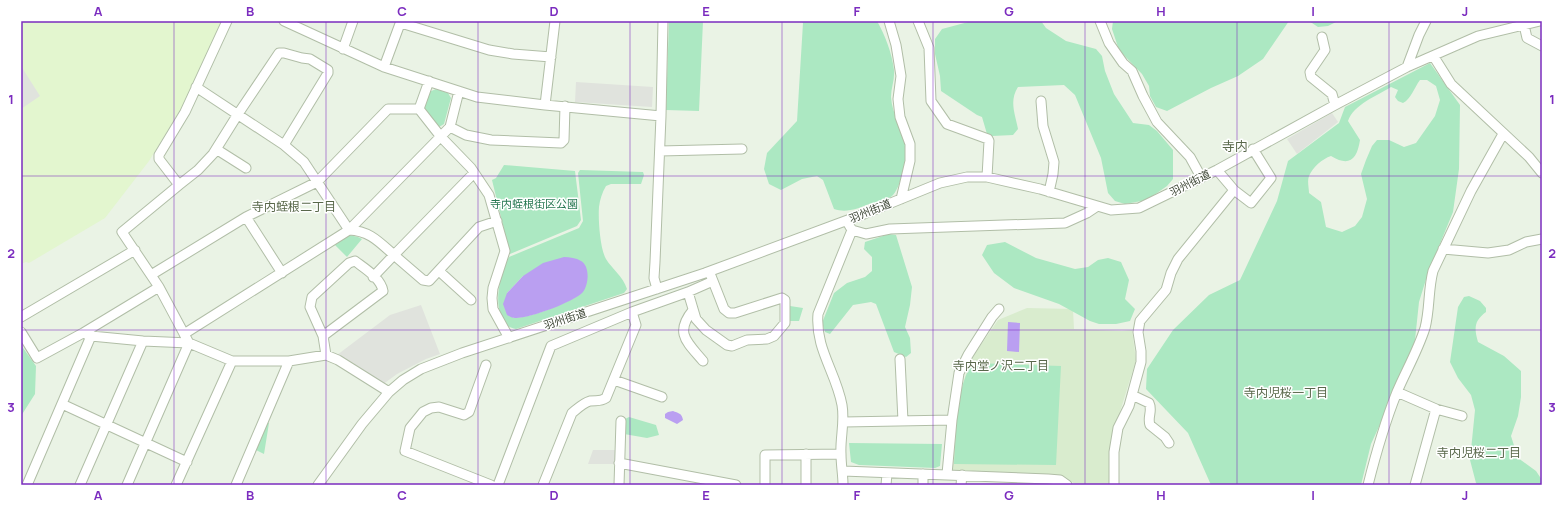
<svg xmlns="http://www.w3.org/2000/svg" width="1563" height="506" font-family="Manrope,'Noto Sans JP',sans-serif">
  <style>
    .commercial { fill: #e3f6cf }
    .education { fill: #d9ecce }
    .green { fill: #ace8c2; fill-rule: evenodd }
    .parking { fill: #e0e3dd }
    .water { fill: #ba9ff1 }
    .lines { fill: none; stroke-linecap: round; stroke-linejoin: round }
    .minor-casing { stroke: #b1bea7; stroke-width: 11 }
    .minor { stroke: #fff; stroke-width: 9 }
    .grid { fill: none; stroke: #7b2cbf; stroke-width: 1; stroke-opacity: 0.55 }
    .labels { text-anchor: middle; stroke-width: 3; stroke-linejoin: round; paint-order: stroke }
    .street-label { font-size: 11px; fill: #3c4534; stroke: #fff }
    .park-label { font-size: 11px; fill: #277852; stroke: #fff }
    .neighbourhood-label { font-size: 12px; fill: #59684b; stroke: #fff }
    .quarter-label { font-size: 13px; fill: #59684b; stroke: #fff }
    .neatline { fill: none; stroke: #7b2cbf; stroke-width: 1.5 }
    .grid-label { font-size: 13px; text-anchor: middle; font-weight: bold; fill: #7b2cbf }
  </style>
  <rect width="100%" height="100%" fill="#eaf3e5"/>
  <path class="commercial" d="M21,21H223L195,86L149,161L105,218L29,263L26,262L21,264Z"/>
  <path class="education" d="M1027,308L1073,309L1074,329L1122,331L1132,330L1136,360L1116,425L1109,485H1077L1065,478L950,470L958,406L965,377L972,358L998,320Z"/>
  <path class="green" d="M669,21H703L699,111L666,110Z
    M801,21H877C885,35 892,53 894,70C895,79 891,88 891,97C892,115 904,131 906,147C907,158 901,188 892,196C887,200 875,202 869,204C857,209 846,213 834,209L823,180L817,176L802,179L781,190L769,184L764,169L767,153L797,121L803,23Z
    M972,21H1041L1046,28L1066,41L1096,49L1102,56L1105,71L1114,94L1133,123L1149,125L1157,131L1173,150V179L1167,186L1147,200L1125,204L1115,201L1108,193L1101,158L1075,95L1064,85L1018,87C1009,101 1015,113 1018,129L1013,135L992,136L987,134L982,117L977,115L941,91L940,76L935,54V39L942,29Z
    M1113,21H1289L1263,59L1238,76L1211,88L1167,111L1156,107L1150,96L1149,86L1142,74L1119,50L1112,29Z
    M1309,21H1338L1328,26L1318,27Z
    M1430,63L1460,105L1459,169L1453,212L1428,273L1419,302L1415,340L1399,383L1371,444L1361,485H1211L1188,433L1146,389L1147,369L1173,330L1209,295L1240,280L1277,201L1288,161L1339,123L1345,107ZM1420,80H1427L1436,86L1440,100L1435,116L1416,143L1404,147L1389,140H1377L1372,146L1366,160L1361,174L1367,199L1362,217L1355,226L1342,232L1326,227L1321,202L1309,193C1309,188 1307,181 1309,176C1313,167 1322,159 1331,156C1349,167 1357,160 1360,140L1348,121C1354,104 1377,96 1391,87L1398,90L1395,97L1398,101L1403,103C1411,99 1414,88 1420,80Z
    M436,89L448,93L451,98L444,124L439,127L432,121L424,108L429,92Z
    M504,165L575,171L581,220L577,226L510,254L492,180L496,178Z
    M580,170L643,172L644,175L641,184H611L606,186C602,193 600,199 599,207C598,218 600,249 606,259C612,269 623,276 627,289L624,293L516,329C509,328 505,324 502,318C494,300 500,280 506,262L509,257L579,228L583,221L578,173ZM523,276L574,298C555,307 534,317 513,318L507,293Z
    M889,234L896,235L912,287L910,305L905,327L910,338L911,353L906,357L894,352L876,304L871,302L853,305L830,334L825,332L822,323L834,293L847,283L865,277L872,271V257L864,249L865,242Z
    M349,235L358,237L362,239L347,257L335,245Z
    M1005,242L1036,258L1075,269L1088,267L1098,260L1108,258L1121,262L1129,280L1125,299L1135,309L1130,321L1116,324H1099L1090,321L1059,304L1014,288L994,273L982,255L987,245Z
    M1469,296L1480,301L1486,308V312C1474,321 1474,328 1478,342L1504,356L1521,371V397L1518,416L1511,436L1518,458L1536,471L1542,480L1541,485H1478L1476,483L1470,460L1475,410L1471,395L1458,378L1450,362L1458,307L1464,297Z
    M790,306L803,308L799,321H789Z
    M21,345L36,366L35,394L21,416Z
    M974,363L1061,366L1056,465L954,464C956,440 956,379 974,363Z
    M629,417L656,425L659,435L647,438L624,434L625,419Z
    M266,422L269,423L264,454L254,449Z
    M849,443L942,444L940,466L935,468L859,465L851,462Z"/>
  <path class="parking" d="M21,66L40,96L21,109Z
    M576,82L653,87L652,107L575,102Z
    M1332,113L1338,122L1297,154L1287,139Z
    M421,305L440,354L426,359L397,374L382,385L344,358L337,355L390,315Z
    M593,450H618L617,464H588Z"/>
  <path class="water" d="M564,257C570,257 576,258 581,261C590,266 589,284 583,292C574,302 528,319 515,318C512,318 509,316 507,315L503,304L507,293L523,276L543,263Z
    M1008,322L1020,323L1019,352L1007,351Z
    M673,411C678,413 682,413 683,420L677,424L665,418V414L668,412Z"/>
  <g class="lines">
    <g class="minor-casing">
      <path id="minor" d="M284,21L384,67L477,97L545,105L661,116
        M889,21L896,45L901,76L898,99L900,117L910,144V161L901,199
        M918,21L929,48L931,101L947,124L988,139L989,141L987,177
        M1100,21L1109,43L1123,63L1132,71L1143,96L1157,122L1190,157L1201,177
        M401,23L489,50L513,54L551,57
        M1524,25L1527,38L1542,46
        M1322,37L1325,50L1310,72L1311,77L1332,94L1335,105
        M343,49L353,21
        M1434,57L1451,84L1529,157L1542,173
        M384,67L401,21
        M1407,67L1419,35L1426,21
        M196,87L284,145L304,162L349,230
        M459,91L450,127L466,135L491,140L561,143L564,140L565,106
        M1041,101L1043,126L1054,162L1053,174L1049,192
        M545,105L555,21
        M419,109L441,137L471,168L489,195L505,251L493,288L492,298L493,309L509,338
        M419,109L429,81
        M216,149L246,168
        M660,151L742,149
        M474,173L394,255L423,280L429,281L479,227L497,221
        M179,185L198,170L213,154L238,114L279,53H284L302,58L310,59L328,70V73L284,145
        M1234,190L1251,203L1271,178L1253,149
        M246,217L282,273
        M849,225L852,230L866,234L890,229L1065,223L1087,213L1096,207
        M349,230C370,231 379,242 394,255L373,277
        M1443,249L1488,253L1509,250L1526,242L1542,239
        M439,271L471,300
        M151,275L246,217L317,182L388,109H419
        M657,289L654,278L655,262L661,116L663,21
        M688,292L696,319L706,330L727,345L732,346L747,340L767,339L774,336L785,323V300L782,298L735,313H729L724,309L711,276
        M693,310C674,333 687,342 703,361
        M21,317L135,250
        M21,332L37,358L83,333L159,287
        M83,333L91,336L143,341L189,343L232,361H289L326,355L338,360L389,392
        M184,334L349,230L450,127
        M323,336L310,307L312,297L349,263L355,261C364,268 381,278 383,291L323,336L326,355
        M189,343L159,287L122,232L179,185L159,159V155L185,112L227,21
        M900,359L903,421
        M486,365L469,412L464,415L439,407L431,408L423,412L410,428L405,451L491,485
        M614,380L662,397
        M1397,392L1436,409L1415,485
        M1132,395L1149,403C1153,411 1147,417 1150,425L1165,437L1169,443
        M62,404L187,462
        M1436,409L1462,416
        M844,422L952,420
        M806,454V485
        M619,463L736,485
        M843,471L1048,479L1060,480L1067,485
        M947,474L952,420L959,373L968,355L992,317L999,309
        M27,485L91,336
        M80,485L143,341
        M127,485L189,343
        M176,485L232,361
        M236,485L289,361
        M318,485L362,424L389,392L403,380L421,369L462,353L705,273L864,214L940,183L967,177H987L1040,189L1111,210L1139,208L1217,170L1335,105L1407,67L1478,36L1540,21
        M498,485L551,346L632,312L688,292L713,281
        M543,485L572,413C577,409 583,403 590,401C597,400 600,402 606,398L636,325L632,312
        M619,485L621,421
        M765,485V455L841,454
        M843,485C843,475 841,465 841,454C840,438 845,422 842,405C836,372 815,349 818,314L852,230
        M886,485L887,474
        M923,485V474
        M961,485L962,475
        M1114,485V452L1118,428L1129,406L1141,362V351L1138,332L1140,321L1166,290L1171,273L1178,259L1234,190L1217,170
        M1368,485C1376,453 1385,422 1397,392C1406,371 1418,350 1425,328C1430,309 1428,290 1433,271L1471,191L1503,134"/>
    </g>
    <use href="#minor" class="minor"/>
  </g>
  <path class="grid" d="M174,21V485M326,21V485M478,21V485M630,21V485M782,21V485M933,21V485M1085,21V485M1237,21V485M1389,21V485M21,176H1542M21,330H1542"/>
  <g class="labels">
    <g class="street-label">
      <text transform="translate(1190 183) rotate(-27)" y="4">羽州街道</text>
      <text transform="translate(870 211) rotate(-22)" y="4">羽州街道</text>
      <text transform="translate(565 319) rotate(-18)" y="4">羽州街道</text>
    </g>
    <g class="park-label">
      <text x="534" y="208">寺内蛭根街区公園</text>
    </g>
    <g class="neighbourhood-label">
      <text x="294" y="211">寺内蛭根二丁目</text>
      <text x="1001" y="370">寺内堂ノ沢二丁目</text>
      <text x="1286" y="397">寺内児桜一丁目</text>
      <text x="1479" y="457">寺内児桜二丁目</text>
    </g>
    <g class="quarter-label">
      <text x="1235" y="151">寺内</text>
    </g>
  </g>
  <rect width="1563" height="506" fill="none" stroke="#ffffff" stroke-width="44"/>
  <rect x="22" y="22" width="1519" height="462" class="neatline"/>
  <g class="grid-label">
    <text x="98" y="16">A</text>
    <text x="250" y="16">B</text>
    <text x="402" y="16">C</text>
    <text x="554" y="16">D</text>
    <text x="706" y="16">E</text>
    <text x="857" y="16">F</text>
    <text x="1009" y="16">G</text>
    <text x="1161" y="16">H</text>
    <text x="1313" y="16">I</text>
    <text x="1465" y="16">J</text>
    <text x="11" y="104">1</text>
    <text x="1552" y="104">1</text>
    <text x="11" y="258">2</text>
    <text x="1552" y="258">2</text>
    <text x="11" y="412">3</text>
    <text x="1552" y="412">3</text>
    <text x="98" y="500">A</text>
    <text x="250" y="500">B</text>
    <text x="402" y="500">C</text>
    <text x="554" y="500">D</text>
    <text x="706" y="500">E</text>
    <text x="857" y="500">F</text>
    <text x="1009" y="500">G</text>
    <text x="1161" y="500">H</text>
    <text x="1313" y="500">I</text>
    <text x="1465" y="500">J</text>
  </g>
</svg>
